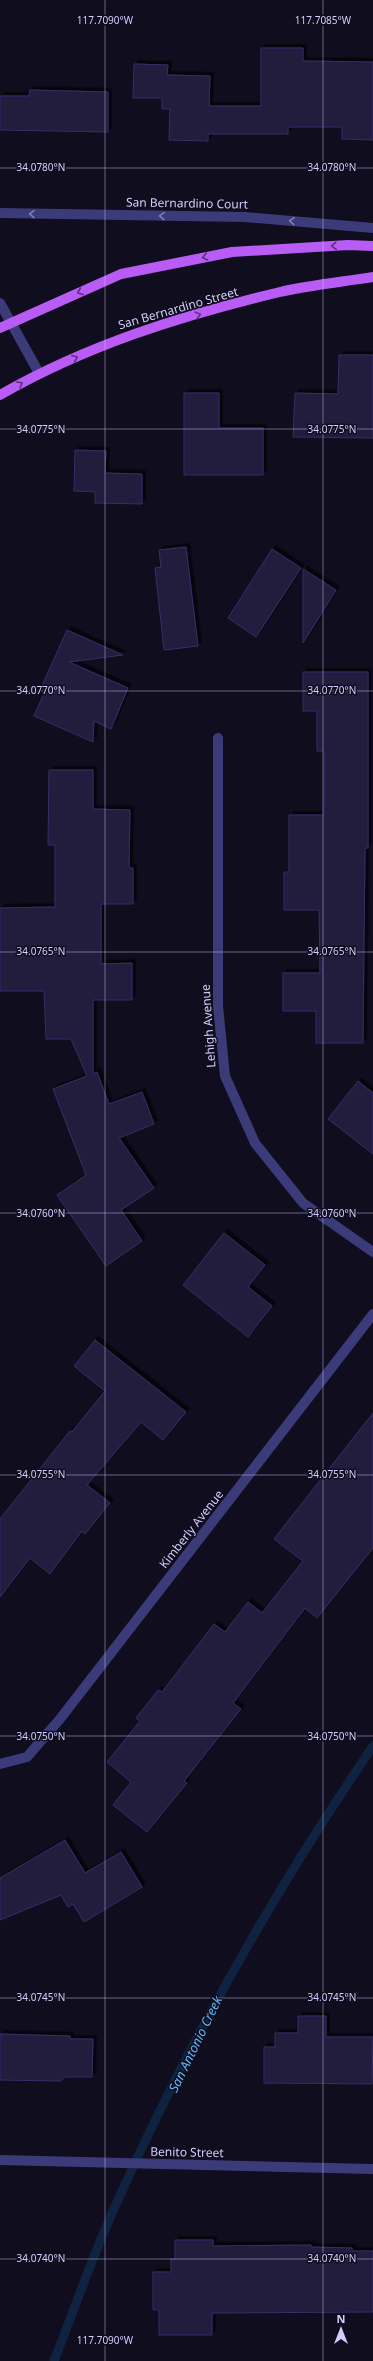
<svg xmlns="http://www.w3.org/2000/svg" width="373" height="2361" viewBox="0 0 373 2361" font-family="'Noto Sans',sans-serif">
  <defs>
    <filter id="shadow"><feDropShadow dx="3.5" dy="-3.5" stdDeviation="0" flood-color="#0009"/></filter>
  </defs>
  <rect width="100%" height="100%" fill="#100d1e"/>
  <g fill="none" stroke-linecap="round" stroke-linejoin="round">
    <path stroke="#0f2340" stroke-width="9" d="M 54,2361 C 75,2308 93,2254 117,2202 C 188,2043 275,1890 373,1746"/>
  </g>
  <g fill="#211a3d" stroke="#382e68" filter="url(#shadow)">
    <path d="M 261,48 L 303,48 L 303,61 L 373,62 L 373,140 L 342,139 L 342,127 L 288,127 L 288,134 L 208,134 L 208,141 L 169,140 L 170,109 L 162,109 L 162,98 L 133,98 L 134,64 L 168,65 L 167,75 L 210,76 L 209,106 L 261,106 Z"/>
    <path d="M 30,90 L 108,92 L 108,132 L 0,130 L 0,96 L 29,96 Z"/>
    <path d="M 339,355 L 373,355 L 373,438 L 293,437 L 295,393 L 338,394 Z"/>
    <path d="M 184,393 L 219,393 L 219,428 L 263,428 L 263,475 L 184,475 Z"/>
    <path d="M 75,450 L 106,451 L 105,473 L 142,474 L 142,504 L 95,503 L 95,492 L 74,491 Z"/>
    <path d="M 186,547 L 198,646 L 164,650 L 155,568 L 161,567 L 159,550 Z"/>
    <path d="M 272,549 L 301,568 L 256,637 L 228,618 Z"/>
    <path d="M 303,569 L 336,590 L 303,643 Z"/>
    <path d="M 67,630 L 123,655 L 69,662 L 128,688 L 111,729 L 94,721 L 93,742 L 34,716 L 45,691 L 41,688 Z"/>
    <path d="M 303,672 L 368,672 L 368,848 L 365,848 L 363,1043 L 316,1043 L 316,1011 L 283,1011 L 283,973 L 320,973 L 319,910 L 284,910 L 284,872 L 289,872 L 289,815 L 324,815 L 324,751 L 317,751 L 317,711 L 303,711 Z"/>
    <path d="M 49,770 L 93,770 L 93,809 L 130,810 L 129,868 L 133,868 L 133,904 L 101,904 L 101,964 L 132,963 L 132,1000 L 93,1000 L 93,1074 L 97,1072 L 109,1104 L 142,1092 L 154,1124 L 119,1138 L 154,1188 L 121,1210 L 142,1241 L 106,1266 L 57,1195 L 86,1175 L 53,1089 L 87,1076 L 71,1039 L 46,1039 L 44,991 L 0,991 L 0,908 L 55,907 L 55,845 L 48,845 Z"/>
    <path d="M 358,1081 L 373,1093 L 373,1154 L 328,1119 Z"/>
    <path d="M 224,1233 L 265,1265 L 248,1287 L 272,1306 L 248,1337 L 183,1285 Z"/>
    <path d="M 95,1340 L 186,1412 L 163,1440 L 141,1422 L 87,1485 L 110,1503 L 85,1534 L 82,1531 L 50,1574 L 30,1558 L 0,1597 L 0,1519 L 70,1431 L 72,1432 L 105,1391 L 74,1366 Z"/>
    <path d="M 373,1413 L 373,1548 L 317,1618 L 305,1608 L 233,1703 L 241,1709 L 184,1781 L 187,1783 L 147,1832 L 113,1805 L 131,1782 L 107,1762 L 140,1721 L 136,1718 L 158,1690 L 162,1692 L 214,1624 L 225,1632 L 248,1602 L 262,1613 L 303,1561 L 274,1539 Z"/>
    <path d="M 65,1840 L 85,1873 L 121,1852 L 142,1887 L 84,1922 L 73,1904 L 68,1907 L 61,1895 L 0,1920 L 0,1878 Z"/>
    <path d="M 298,2016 L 326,2016 L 326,2037 L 373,2037 L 372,2084 L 264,2083 L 264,2047 L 275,2047 L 275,2033 L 298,2033 Z"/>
    <path d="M 0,2034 L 70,2036 L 70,2039 L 93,2039 L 92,2077 L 64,2077 L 61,2081 L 0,2080 Z"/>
    <path d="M 175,2240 L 213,2240 L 213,2246 L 311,2245 L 311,2247 L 352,2248 L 352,2251 L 373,2251 L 373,2312 L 212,2313 L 212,2335 L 159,2335 L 159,2310 L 153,2310 L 153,2272 L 171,2272 L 171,2259 L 175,2259 Z"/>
  </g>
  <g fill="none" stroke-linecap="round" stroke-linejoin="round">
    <g stroke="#3c3b7a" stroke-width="10">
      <path d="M 0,213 L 245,217 L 373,228"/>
      <path d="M 0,303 L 39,373"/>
      <path d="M 218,738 L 218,1006 L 225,1076 L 255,1143 L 303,1203 L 373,1252"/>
      <path d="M 0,1764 L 27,1757 L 60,1719 L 373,1314"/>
      <path d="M 0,2160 L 373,2169"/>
    </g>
    <g stroke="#b95bf5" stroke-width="10">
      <path d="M 0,328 L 121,274 L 232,252 L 348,245 L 373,246"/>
      <path d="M 0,395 C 87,345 183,315 280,292 C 311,285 342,282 373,277"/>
    </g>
  </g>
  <defs><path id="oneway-chevron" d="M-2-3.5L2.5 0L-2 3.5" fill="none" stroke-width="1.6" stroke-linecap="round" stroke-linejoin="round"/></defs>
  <g stroke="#7f7db4">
    <use href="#oneway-chevron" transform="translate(32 214) rotate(-179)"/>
    <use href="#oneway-chevron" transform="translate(162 216) rotate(-179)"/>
    <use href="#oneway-chevron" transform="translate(292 221) rotate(-175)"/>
  </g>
  <g stroke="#5c307f">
    <use href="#oneway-chevron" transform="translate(334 246) rotate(176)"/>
    <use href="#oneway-chevron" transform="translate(205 257) rotate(169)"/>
    <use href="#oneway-chevron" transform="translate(80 292) rotate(157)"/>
    <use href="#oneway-chevron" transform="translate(198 315) rotate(-15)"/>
    <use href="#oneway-chevron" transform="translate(75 358) rotate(-23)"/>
    <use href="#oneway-chevron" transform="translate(20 384) rotate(-30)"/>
  </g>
  <path fill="none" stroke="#d1cdfc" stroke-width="1" stroke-opacity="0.45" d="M 105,0 L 105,2361M 323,0 L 323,2361M 0,168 L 373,168M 0,429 L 373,429M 0,691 L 373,691M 0,952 L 373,952M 0,1213 L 373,1213M 0,1475 L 373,1475M 0,1736 L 373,1736M 0,1998 L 373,1998M 0,2259 L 373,2259"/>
  <g text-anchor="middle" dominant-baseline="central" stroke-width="3" stroke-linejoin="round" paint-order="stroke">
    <g font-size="12" fill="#d1cdfc" stroke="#100d1e">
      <text transform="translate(187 203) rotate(1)">San Bernardino Court</text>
      <text transform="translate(178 308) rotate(-16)">San Bernardino Street</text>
      <text transform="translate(208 1026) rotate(-94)">Lehigh Avenue</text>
      <text transform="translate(191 1529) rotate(-52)">Kimberly Avenue</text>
      <text transform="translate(187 2152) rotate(1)">Benito Street</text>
    </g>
    <g font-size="13" font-style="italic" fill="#61b4f6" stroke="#100d1e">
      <text transform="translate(195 2044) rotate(-64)">San Antonio Creek</text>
    </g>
  </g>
  <g font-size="10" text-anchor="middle" fill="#d1cdfc" stroke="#100d1e" stroke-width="3" stroke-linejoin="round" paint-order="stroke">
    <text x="105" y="24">117.7090°W</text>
    <text x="323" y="24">117.7085°W</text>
    <text x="41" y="171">34.0780°N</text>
    <text x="332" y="171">34.0780°N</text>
    <text x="41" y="433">34.0775°N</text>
    <text x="332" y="433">34.0775°N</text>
    <text x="41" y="694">34.0770°N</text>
    <text x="332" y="694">34.0770°N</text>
    <text x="41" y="955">34.0765°N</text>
    <text x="332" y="955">34.0765°N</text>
    <text x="41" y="1217">34.0760°N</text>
    <text x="332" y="1217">34.0760°N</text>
    <text x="41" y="1478">34.0755°N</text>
    <text x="332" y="1478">34.0755°N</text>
    <text x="41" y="1740">34.0750°N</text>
    <text x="332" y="1740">34.0750°N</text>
    <text x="41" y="2001">34.0745°N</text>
    <text x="332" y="2001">34.0745°N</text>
    <text x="41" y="2262">34.0740°N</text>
    <text x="332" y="2262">34.0740°N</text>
    <text x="105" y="2344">117.7090°W</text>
  </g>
  <g transform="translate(341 2329)" stroke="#100d1e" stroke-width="3" paint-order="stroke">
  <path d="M0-3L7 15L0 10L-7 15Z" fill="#d1cdfc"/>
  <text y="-6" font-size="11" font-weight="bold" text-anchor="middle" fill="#d1cdfc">N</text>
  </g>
</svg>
